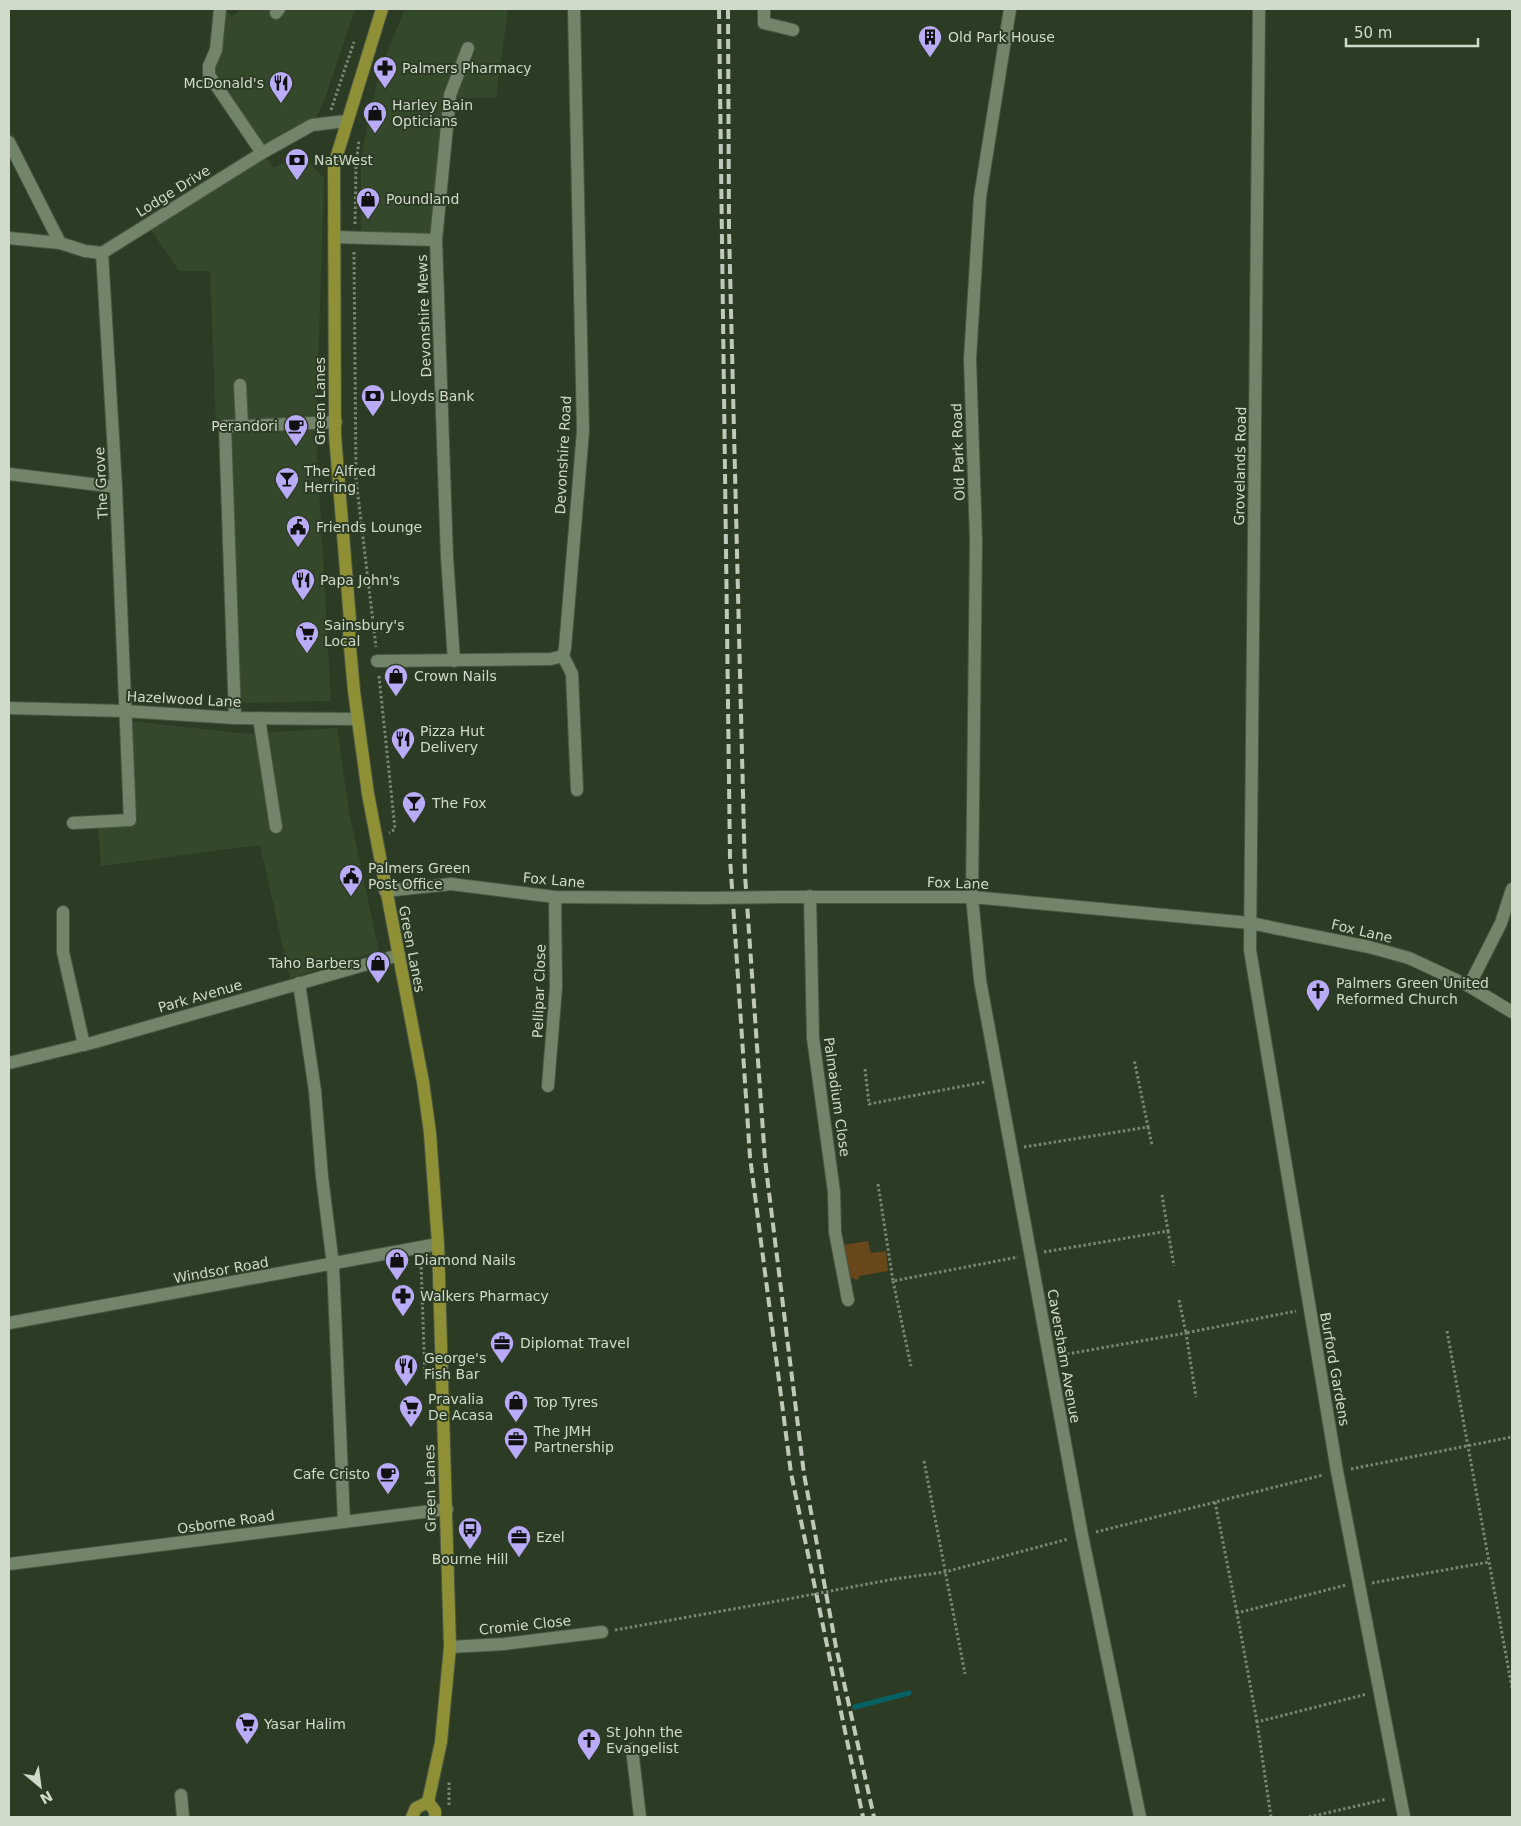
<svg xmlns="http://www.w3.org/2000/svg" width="1521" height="1826" viewBox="0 0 1521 1826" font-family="'DejaVu Sans',sans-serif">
  <rect width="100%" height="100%" fill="#2c3c24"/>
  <g fill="#34482c">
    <path d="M 226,9 L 231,17 L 242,9 L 355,9 L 324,101 L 312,125 L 262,153 L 274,168 L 301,154 L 324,178 L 316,433 L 331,701 L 240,703 L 224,426 L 216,426 L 210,271 L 179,271 L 147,224 L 262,153 L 209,75 Z"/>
    <path d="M 405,9 L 508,9 L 496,98 L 447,98 L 433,235 L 361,234 L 361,159 L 368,122 L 380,70 Z"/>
    <path d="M 130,721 L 248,734 L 337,728 L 349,812 L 379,951 L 290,978 L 260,845 L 101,866 L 98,823 L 130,819 Z"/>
  </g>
  <path fill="#68481a" d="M 868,1241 L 871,1253 L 886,1251 L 888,1271 L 859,1276 L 858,1280 L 848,1277 L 841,1248 L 844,1245 Z"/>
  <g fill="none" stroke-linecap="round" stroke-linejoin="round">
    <path stroke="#056164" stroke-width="5" d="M 855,1707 L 909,1693"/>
    <g stroke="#495641" stroke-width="14">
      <g id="minor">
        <path d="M 220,9 L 216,50 L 209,66 L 209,75 L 262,153"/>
        <path d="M 764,9 L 764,23 L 793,30"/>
        <path d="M 1010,9 L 980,197 L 970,359 L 976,540 L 972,897 L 980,980 L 1082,1535 L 1140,1817"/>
        <path d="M 1259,9 L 1250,950 L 1337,1471 L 1404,1817"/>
        <path d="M 276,13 L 279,9"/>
        <path d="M 9,142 L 60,243"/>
        <path d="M 334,237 L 436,240"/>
        <path d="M 9,238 L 60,243 L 85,251 L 102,253 L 262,153 L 312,125 L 346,121"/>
        <path d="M 240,385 L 242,426 L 336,422"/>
        <path d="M 9,474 L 116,487"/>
        <path d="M 563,656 L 572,674 L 577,790"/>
        <path d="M 377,661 L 551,659 L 563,656 L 565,648 L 583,431 L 574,9"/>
        <path d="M 454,661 L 447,557 L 436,240 L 450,95 L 468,48"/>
        <path d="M 9,708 L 124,711 L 235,718 L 357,719"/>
        <path d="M 235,718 L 225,426 L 242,426"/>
        <path d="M 259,718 L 276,827"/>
        <path d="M 73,823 L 130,820 L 116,487 L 102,253"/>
        <path d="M 385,891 L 451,884 L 555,897 L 707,898"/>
        <path d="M 810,896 L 813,1038 L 834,1192 L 835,1232 L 848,1300"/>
        <path d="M 781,897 L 972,897 L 1250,923 L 1369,947 L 1409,958 L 1469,986 L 1512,1012"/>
        <path d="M 63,912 L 63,952 L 84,1045"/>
        <path d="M 299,983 L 315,1091 L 322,1177 L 333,1265 L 344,1522"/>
        <path d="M 1469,986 L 1501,923 L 1512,889"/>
        <path d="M 9,1063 L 95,1042 L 399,955"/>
        <path d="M 548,1086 L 556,987 L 555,897"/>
        <path d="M 9,1323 L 438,1244"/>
        <path d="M 9,1564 L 447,1509"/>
        <path d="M 450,1647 L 504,1644 L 602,1632"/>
        <path d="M 632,1749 L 640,1817"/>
        <path d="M 181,1795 L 183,1817"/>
      </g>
    </g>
    <g stroke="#495641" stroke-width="14">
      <g id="major">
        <path d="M 382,9 L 334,165 L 335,435 L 350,620 L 349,636 L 354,691 L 368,794 L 423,1082 L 430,1133 L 438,1244 L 450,1647 L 441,1742 L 428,1802"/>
        <path d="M 428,1802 L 435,1811 L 435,1817"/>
        <path d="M 412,1817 L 416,1808 L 428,1802"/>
      </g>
    </g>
    <g stroke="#798673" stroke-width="3" stroke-dasharray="2.5 2.5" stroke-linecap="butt">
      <path d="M 331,110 L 354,42"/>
      <path d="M 355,224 L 356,166 L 359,140"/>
      <path d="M 354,252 L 356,479 L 376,647"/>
      <path d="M 379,676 L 395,829 L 389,833"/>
      <path d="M 865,1069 L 869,1104 L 985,1082"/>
      <path d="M 1148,1127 L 1152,1145"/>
      <path d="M 1024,1147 L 1148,1127 L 1134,1059"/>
      <path d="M 878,1184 L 893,1281 L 1018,1257"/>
      <path d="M 1168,1231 L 1174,1266"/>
      <path d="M 1044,1252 L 1168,1231 L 1162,1195"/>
      <path d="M 421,1262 L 425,1378"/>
      <path d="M 893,1281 L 911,1366"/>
      <path d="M 1179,1300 L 1186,1333 L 1296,1311"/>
      <path d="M 1447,1331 L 1512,1688"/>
      <path d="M 1062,1355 L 1186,1333 L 1196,1397"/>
      <path d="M 924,1461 L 965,1674"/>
      <path d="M 1351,1469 L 1512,1437"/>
      <path d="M 1215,1502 L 1237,1613"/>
      <path d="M 1096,1532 L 1323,1475"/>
      <path d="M 894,1579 L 945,1572 L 1068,1539"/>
      <path d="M 1372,1583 L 1489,1562"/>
      <path d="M 615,1630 L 767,1603"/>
      <path d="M 1257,1722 L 1237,1613 L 1346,1585"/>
      <path d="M 449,1805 L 449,1781"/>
      <path d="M 1271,1817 L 1257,1722 L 1367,1694"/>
      <path d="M 1309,1817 L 1387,1799"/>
    </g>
    <use href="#minor" stroke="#72856a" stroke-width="12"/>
    <use href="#major" stroke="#8f9036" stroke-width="12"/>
    <g stroke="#bfc9b9" stroke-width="4" stroke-dasharray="10 5" stroke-linecap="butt">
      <path d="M 719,9 L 730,858 L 750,1157 L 791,1473 L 863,1817"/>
      <path d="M 728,9 L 729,230 L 745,875 L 765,1160 L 804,1474 L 836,1647 L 874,1817"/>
    </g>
    <g stroke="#495641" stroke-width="14" stroke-linecap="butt">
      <path id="minor-bridge" d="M 707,898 L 781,897"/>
    </g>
    <path stroke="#798673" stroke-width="3" stroke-dasharray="2.5 2.5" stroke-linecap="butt" d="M 767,1603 L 894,1579"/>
    <use href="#minor-bridge" stroke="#72856a" stroke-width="12"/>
  </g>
  <defs>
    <g id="building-pin" transform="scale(1.25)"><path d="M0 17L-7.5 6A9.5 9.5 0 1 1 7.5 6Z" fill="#b9abf7" stroke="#2c3c24"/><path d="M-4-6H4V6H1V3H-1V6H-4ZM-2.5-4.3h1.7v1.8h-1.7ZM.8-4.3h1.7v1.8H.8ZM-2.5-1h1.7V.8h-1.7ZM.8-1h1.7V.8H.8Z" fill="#111"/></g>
    <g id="pharmacy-pin" transform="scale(1.25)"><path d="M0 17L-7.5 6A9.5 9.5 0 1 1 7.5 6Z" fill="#b9abf7" stroke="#2c3c24"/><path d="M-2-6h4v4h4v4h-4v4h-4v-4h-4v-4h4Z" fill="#111"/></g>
    <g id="restaurant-pin" transform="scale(1.25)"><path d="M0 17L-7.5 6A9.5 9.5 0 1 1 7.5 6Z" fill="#b9abf7" stroke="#2c3c24"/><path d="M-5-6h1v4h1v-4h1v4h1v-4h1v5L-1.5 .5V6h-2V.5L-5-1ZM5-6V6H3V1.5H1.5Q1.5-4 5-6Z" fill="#111"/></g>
    <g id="shop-pin" transform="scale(1.25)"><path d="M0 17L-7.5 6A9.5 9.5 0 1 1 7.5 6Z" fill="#b9abf7" stroke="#2c3c24"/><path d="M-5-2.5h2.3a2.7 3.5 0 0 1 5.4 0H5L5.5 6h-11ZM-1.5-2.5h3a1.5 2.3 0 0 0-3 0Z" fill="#111"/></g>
    <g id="bank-pin" transform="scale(1.25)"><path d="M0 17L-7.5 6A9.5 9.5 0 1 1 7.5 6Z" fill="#b9abf7" stroke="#2c3c24"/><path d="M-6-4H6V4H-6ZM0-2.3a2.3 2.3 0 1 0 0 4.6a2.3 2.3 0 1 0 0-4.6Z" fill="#111"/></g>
    <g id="cafe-pin" transform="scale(1.25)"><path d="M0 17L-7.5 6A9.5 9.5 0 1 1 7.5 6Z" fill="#b9abf7" stroke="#2c3c24"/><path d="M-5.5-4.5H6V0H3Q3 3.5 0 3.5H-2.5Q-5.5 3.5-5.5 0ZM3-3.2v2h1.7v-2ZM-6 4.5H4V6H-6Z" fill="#111"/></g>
    <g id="bar-pin" transform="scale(1.25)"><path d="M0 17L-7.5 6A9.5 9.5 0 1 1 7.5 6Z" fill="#b9abf7" stroke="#2c3c24"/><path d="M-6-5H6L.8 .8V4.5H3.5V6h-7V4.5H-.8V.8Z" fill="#111"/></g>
    <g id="civic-pin" transform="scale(1.25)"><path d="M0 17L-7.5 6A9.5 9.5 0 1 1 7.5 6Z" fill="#b9abf7" stroke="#2c3c24"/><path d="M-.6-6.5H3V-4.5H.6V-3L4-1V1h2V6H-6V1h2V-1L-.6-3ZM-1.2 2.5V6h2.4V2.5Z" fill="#111"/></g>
    <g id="supermarket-pin" transform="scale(1.25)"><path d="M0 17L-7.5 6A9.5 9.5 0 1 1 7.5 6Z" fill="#b9abf7" stroke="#2c3c24"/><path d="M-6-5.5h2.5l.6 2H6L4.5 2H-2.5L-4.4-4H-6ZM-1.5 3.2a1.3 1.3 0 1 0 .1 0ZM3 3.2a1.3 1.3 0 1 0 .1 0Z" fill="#111"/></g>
    <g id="church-pin" transform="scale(1.25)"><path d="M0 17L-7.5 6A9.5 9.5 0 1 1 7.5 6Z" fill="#b9abf7" stroke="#2c3c24"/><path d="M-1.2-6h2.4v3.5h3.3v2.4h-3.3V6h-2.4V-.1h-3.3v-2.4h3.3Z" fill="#111"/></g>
    <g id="office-pin" transform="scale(1.25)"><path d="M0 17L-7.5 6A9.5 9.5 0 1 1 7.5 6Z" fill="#b9abf7" stroke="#2c3c24"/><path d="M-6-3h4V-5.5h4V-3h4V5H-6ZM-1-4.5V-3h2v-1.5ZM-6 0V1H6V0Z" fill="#111"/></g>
    <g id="bus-pin" transform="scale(1.25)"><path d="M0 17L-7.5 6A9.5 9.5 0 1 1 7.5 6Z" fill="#b9abf7" stroke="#2c3c24"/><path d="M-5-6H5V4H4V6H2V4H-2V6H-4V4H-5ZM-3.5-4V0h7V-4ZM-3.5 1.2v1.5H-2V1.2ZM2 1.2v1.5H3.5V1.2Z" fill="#111"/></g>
  </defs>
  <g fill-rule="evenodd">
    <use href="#building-pin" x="930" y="37"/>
    <use href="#pharmacy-pin" x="385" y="68"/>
    <use href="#restaurant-pin" x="281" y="83"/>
    <use href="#shop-pin" x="375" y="113"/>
    <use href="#bank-pin" x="297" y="160"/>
    <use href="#shop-pin" x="368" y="199"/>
    <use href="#bank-pin" x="373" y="396"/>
    <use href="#cafe-pin" x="296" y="426"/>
    <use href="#bar-pin" x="287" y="479"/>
    <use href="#civic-pin" x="298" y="527"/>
    <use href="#restaurant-pin" x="303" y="580"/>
    <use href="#supermarket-pin" x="307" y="633"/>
    <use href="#shop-pin" x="396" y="676"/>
    <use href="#restaurant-pin" x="403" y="739"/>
    <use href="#bar-pin" x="414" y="803"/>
    <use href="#civic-pin" x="351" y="876"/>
    <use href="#shop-pin" x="378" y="963"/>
    <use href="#church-pin" x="1318" y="991"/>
    <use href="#shop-pin" x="397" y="1260"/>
    <use href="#pharmacy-pin" x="403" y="1296"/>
    <use href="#office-pin" x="502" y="1343"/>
    <use href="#restaurant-pin" x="406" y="1366"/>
    <use href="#shop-pin" x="516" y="1402"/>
    <use href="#supermarket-pin" x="411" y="1407"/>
    <use href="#office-pin" x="516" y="1439"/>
    <use href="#cafe-pin" x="388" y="1474"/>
    <use href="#bus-pin" x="470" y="1529"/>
    <use href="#office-pin" x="519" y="1537"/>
    <use href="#supermarket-pin" x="247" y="1724"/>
    <use href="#church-pin" x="589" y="1740"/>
  </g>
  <g text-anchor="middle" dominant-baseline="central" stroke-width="4" stroke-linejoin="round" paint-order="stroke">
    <g font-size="14" fill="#d0dacb" stroke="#2c3c24" text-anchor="start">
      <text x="948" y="37">Old Park House</text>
      <text x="402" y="68">Palmers Pharmacy</text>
      <text x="264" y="83" text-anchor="end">McDonald's</text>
      <text x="392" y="105">Harley Bain<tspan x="392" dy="16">Opticians</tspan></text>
      <text x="314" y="160">NatWest</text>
      <text x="386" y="199">Poundland</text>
      <text x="390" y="396">Lloyds Bank</text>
      <text x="278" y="426" text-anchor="end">Perandori</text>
      <text x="304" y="471">The Alfred<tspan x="304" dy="16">Herring</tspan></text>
      <text x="316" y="527">Friends Lounge</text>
      <text x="320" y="580">Papa John's</text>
      <text x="324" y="625">Sainsbury's<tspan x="324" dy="16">Local</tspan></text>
      <text x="414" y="676">Crown Nails</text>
      <text x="420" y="731">Pizza Hut<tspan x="420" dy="16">Delivery</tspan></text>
      <text x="432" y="803">The Fox</text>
      <text x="368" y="868">Palmers Green<tspan x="368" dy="16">Post Office</tspan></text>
      <text x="360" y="963" text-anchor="end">Taho Barbers</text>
      <text x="1336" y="983">Palmers Green United<tspan x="1336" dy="16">Reformed Church</tspan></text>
      <text x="414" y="1260">Diamond Nails</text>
      <text x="420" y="1296">Walkers Pharmacy</text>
      <text x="520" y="1343">Diplomat Travel</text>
      <text x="424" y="1358">George's<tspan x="424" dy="16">Fish Bar</tspan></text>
      <text x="428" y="1399">Pravalia<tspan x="428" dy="16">De Acasa</tspan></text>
      <text x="534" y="1402">Top Tyres</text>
      <text x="534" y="1431">The JMH<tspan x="534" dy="16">Partnership</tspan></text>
      <text x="370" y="1474" text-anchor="end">Cafe Cristo</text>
      <text x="536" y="1537">Ezel</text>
      <text x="470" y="1559" text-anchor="middle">Bourne Hill</text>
      <text x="264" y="1724">Yasar Halim</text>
      <text x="606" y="1732">St John the<tspan x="606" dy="16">Evangelist</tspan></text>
    </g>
    <g font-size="14" fill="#d0dacb" stroke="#2c3c24">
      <text transform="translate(173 191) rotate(-32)">Lodge Drive</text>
      <text transform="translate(424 316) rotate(-92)">Devonshire Mews</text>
      <text transform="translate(320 401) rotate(-90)">Green Lanes</text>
      <text transform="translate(958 452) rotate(-92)">Old Park Road</text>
      <text transform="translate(563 455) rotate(-87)">Devonshire Road</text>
      <text transform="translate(1240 466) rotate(-89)">Grovelands Road</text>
      <text transform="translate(101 483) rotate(-93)">The Grove</text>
      <text transform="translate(184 699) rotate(3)">Hazelwood Lane</text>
      <text transform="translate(554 880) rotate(5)">Fox Lane</text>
      <text transform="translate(958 883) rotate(2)">Fox Lane</text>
      <text transform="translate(1362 931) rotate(13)">Fox Lane</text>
      <text transform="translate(412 949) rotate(79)">Green Lanes</text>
      <text transform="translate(539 991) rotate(-88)">Pellipar Close</text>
      <text transform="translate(200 996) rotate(-16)">Park Avenue</text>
      <text transform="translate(837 1097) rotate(82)">Palmadium Close</text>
      <text transform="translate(221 1270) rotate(-10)">Windsor Road</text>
      <text transform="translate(1064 1356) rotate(80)">Caversham Avenue</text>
      <text transform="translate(1335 1369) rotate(80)">Burford Gardens</text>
      <text transform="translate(430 1488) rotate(-91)">Green Lanes</text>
      <text transform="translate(226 1522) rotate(-8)">Osborne Road</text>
      <text transform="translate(525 1625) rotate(-6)">Cromie Close</text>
    </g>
  </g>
  <rect width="1521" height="1826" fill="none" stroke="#d0dacb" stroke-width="20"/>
  <g transform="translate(40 1786) rotate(151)" stroke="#2c3c24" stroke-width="4" paint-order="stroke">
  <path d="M0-4L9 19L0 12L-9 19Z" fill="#d0dacb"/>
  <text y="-8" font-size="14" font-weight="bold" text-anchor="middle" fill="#d0dacb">N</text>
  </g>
  <path d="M1346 38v8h132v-8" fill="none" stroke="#d0dacb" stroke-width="2.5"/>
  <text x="1354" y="38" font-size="15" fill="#d0dacb" stroke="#2c3c24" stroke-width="4" paint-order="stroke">50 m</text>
</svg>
